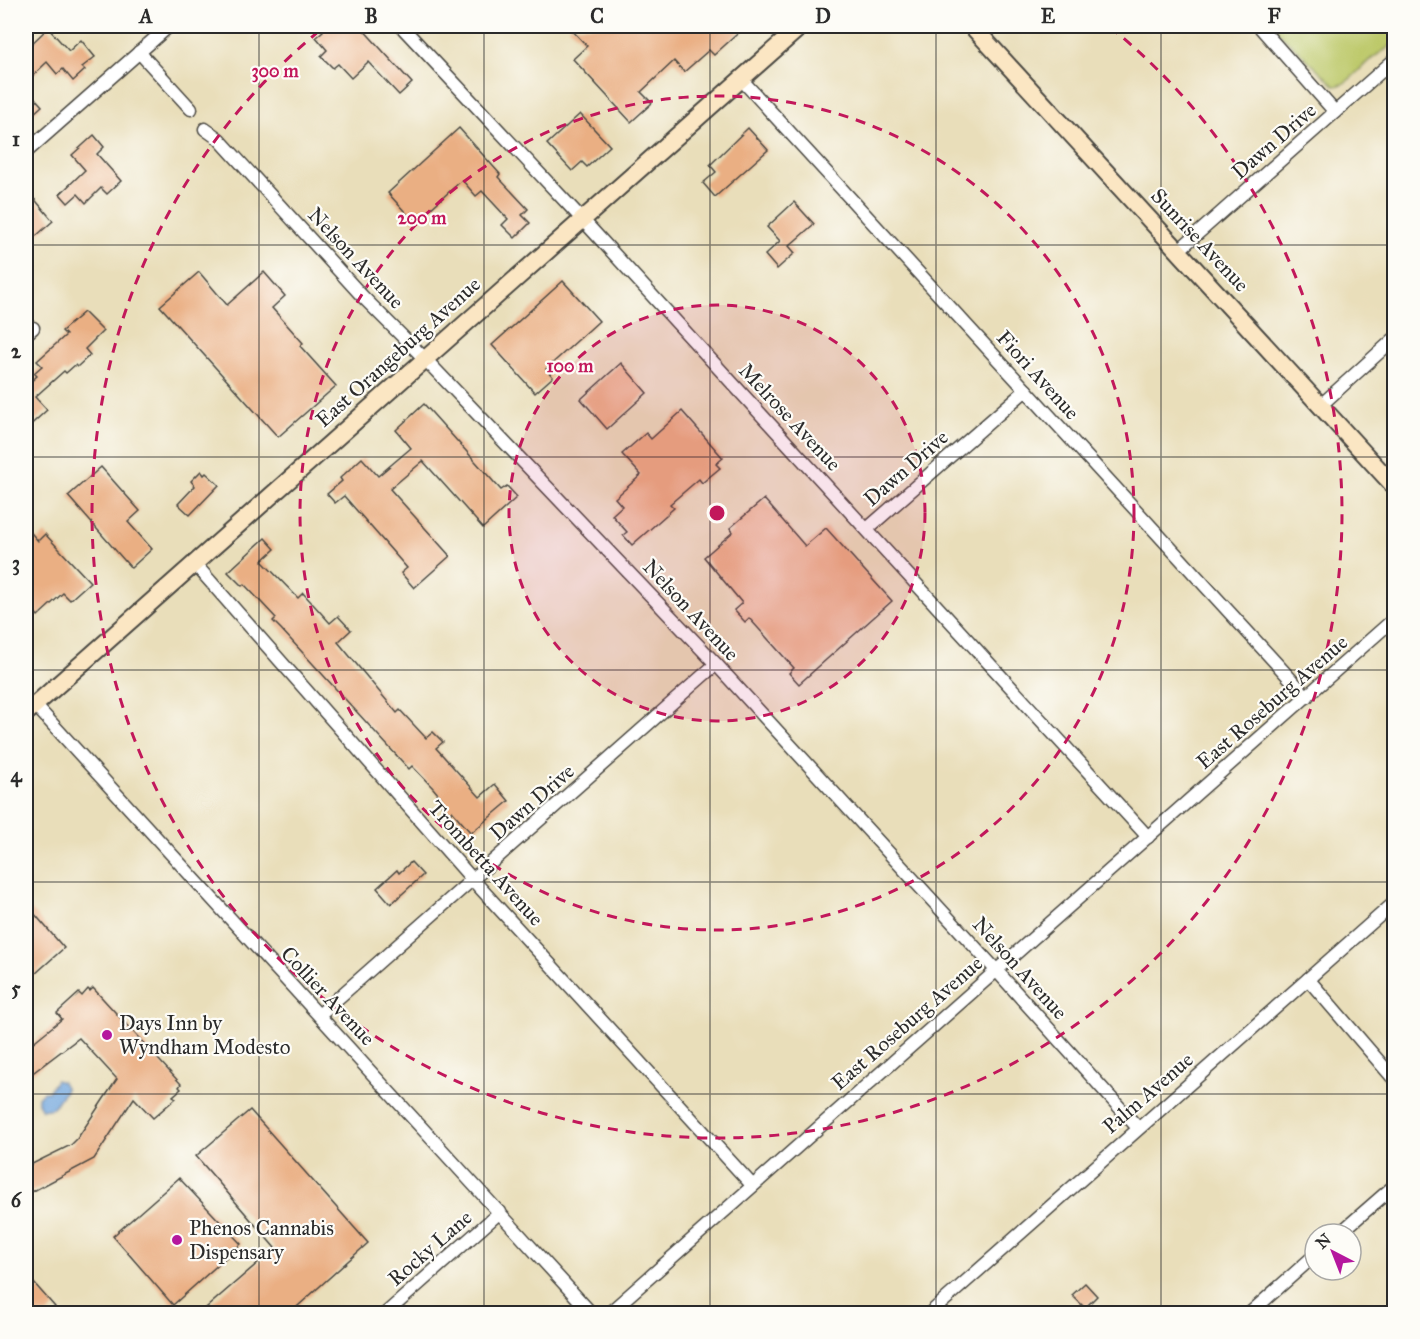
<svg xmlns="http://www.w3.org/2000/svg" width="1420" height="1339" viewBox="0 0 1420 1339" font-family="'IM FELL Great Primer',serif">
  <rect width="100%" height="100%" fill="#fdfcf7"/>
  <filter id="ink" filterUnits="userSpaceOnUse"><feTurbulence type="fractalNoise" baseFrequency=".0167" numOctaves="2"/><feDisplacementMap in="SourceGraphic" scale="12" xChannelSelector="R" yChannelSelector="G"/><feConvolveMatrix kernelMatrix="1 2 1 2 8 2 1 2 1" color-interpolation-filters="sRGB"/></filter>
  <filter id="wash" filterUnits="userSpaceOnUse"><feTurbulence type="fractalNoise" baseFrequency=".008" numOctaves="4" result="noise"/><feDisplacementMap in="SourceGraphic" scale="24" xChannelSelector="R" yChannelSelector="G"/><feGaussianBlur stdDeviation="1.35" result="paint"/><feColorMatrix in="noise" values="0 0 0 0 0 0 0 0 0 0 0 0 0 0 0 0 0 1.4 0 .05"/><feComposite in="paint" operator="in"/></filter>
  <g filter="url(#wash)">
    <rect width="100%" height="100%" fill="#e9deba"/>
    <path fill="#bdc96a" stroke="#747a4a" stroke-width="1.5" d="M 1272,26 L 1394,26 L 1394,43 C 1388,49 1381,52 1374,57 C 1361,65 1350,85 1335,86 Z"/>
    <path fill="#70a5dd" stroke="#4e6884" stroke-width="1.5" d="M 56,1080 L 62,1082 L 66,1089 L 53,1108 L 42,1110 L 38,1103 L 38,1097 L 43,1092 L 48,1092 Z"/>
    <g id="blocks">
      <g fill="#eaaf83">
        <path d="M 318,26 L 360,26 L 412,83 L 399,95 L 368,62 L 351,78 L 338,64 L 333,68 L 321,56 L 327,50 L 316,37 L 323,31 Z"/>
        <path d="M 568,26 L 746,26 L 714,55 L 709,50 L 684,72 L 674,61 L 641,92 L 652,103 L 631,122 L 573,59 L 587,46 Z"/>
        <path d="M 48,28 L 69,51 L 81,40 L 95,57 L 82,67 L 85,70 L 73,81 L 63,69 L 57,74 L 47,62 L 26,82 L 26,49 Z"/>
        <path d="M 26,88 L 42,106 L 26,120 Z"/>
        <path d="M 580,114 L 610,146 L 587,167 L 582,162 L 572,171 L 547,144 Z"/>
        <path d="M 459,128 L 500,174 L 498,177 L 528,209 L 522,215 L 530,223 L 515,238 L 502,225 L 508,219 L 482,191 L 476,196 L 462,180 L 415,223 L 388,193 Z"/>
        <path d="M 748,128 L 768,150 L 715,197 L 703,183 L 716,172 L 710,165 Z"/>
        <path d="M 94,135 L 104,147 L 97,154 L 121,181 L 107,194 L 101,188 L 86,203 L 78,194 L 68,203 L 60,194 L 85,170 L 72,155 Z"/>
        <path d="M 26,189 L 53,221 L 36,236 L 26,224 Z"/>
        <path d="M 794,202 L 814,224 L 789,246 L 795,253 L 777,269 L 765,255 L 780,241 L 767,227 Z"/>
        <path d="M 199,272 L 227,305 L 264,272 L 285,296 L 272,308 L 303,343 L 300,346 L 336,386 L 278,437 L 160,306 Z"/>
        <path d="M 563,281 L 599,321 L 546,369 L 553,377 L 535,393 L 492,345 Z"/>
        <path d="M 84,312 L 103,331 L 85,349 L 90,355 L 77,367 L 75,365 L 66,373 L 64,371 L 35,397 L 47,410 L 26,429 L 26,386 L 37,376 L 34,373 L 42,366 L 37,361 L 66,335 L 62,331 Z"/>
        <path d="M 621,363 L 647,393 L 607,429 L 581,399 Z"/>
        <path d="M 424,404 L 501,490 L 507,486 L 517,497 L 483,528 L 423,461 L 390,489 L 450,556 L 414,588 L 401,573 L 407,568 L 344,496 L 335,503 L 327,494 L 342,481 L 340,478 L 362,458 L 378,476 L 411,448 L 396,430 Z"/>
        <path d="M 682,411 L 723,458 L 716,464 L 720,468 L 702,483 L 699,479 L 670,504 L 674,508 L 632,545 L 623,535 L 627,532 L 612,515 L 622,506 L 615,498 L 641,475 L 622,454 L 646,433 L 651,439 Z"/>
        <path d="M 101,467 L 140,511 L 128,522 L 152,549 L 131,568 L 68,496 Z"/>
        <path d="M 201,471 L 204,475 L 206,473 L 219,485 L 190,515 L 178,504 L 195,486 L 191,481 Z"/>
        <path d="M 764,499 L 805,546 L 826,528 L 892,601 L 799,684 L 789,673 L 794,668 L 749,618 L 745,622 L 734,610 L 742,603 L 704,557 L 733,532 L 730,528 Z"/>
        <path d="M 26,527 L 38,541 L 45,534 L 90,582 L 70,600 L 63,593 L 38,616 L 26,602 Z"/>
        <path d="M 265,538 L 275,549 L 262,561 L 298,598 L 303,593 L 330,623 L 338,616 L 351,630 L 338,642 L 397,713 L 400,710 L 426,738 L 433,732 L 443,742 L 436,748 L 480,797 L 495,784 L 509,801 L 471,833 L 452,811 L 450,814 L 440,803 L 443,800 L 433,788 L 412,766 L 409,769 L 281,629 L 273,621 L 276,618 L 244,584 L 242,586 L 228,572 Z"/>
        <path d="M 411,862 L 423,875 L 391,904 L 377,888 L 397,870 L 399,873 Z"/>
        <path d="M 26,904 L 64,948 L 26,982 Z"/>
        <path d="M 93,988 L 181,1084 L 179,1087 L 181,1089 L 173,1096 L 176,1098 L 153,1118 L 134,1098 L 94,1159 L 26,1195 L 26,1167 L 71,1145 L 77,1139 L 117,1079 L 79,1038 L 26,1078 L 26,1048 L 62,1019 L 57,1013 L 79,993 L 82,996 L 88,989 L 90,991 Z"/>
        <path d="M 250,1110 L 368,1243 L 289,1314 L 199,1314 L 275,1248 L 196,1156 Z"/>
        <path d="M 179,1178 L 241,1244 L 173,1305 L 113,1236 Z"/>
        <path d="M 26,1274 L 55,1307 L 47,1314 L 26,1314 Z"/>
        <path d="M 1085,1283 L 1097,1296 L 1085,1308 L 1072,1295 Z"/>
      </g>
    </g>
  </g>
  <g filter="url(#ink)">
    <use href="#blocks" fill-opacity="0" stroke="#484640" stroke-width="1.5"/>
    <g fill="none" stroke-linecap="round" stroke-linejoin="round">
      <g stroke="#484640" stroke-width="15">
        <g id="street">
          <path d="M 401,26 L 582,219 L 1148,837"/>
          <path d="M 1259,26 L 1335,112"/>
          <path d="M 139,52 L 191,109"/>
          <path d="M 741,79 L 1307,697"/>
          <path d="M 205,129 L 219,139 L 363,297 L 425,359 L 716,664 L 996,970 L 1138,1128"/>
          <path d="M 26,152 L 169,26"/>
          <path d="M 1179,250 L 1394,60"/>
          <path d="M 26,334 L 33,328"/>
          <path d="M 1321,405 L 1394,339"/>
          <path d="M 867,529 L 1026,390"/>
          <path d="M 195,564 L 473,880 L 752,1185"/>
          <path d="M 35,705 L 592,1314"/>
          <path d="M 1308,979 L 1394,1079"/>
          <path d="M 319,1015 L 716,664"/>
          <path d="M 1339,1234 L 1394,1186"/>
          <path d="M 385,1314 L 500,1212"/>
          <path d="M 608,1314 L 1394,619"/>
          <path d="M 929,1314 L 1394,903"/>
          <path d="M 1249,1314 L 1315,1255"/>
        </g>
      </g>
      <g stroke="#484640" stroke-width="20">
        <g id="secondary">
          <path d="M 972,26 L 1394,486"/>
          <path d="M 26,713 L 801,26"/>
        </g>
      </g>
      <use href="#street" stroke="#fff" stroke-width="12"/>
      <use href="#secondary" stroke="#fbe6c3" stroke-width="16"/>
    </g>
  </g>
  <path fill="none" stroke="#2b2b2b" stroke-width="1.5" stroke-opacity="0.55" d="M 259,26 L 259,1314M 484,26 L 484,1314M 710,26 L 710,1314M 936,26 L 936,1314M 1161,26 L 1161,1314M 26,245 L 1394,245M 26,457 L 1394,457M 26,670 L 1394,670M 26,882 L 1394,882M 26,1094 L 1394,1094"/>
  <circle cx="717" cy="513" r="208" fill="#c2185b" fill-opacity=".12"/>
  <g fill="none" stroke="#c2185b" stroke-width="3" stroke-dasharray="10 8">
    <circle cx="717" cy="513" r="208"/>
    <circle cx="717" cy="513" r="417"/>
    <path d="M1110 27A625 625 0 1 1 324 27"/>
  </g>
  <g fill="#b5179e" stroke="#fdfcf7" stroke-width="2">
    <circle cx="107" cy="1035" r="6"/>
    <circle cx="177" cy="1240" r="6"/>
  </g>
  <g text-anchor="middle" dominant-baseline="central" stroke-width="4.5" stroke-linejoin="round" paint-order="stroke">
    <g font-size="21" fill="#2b2b2b" stroke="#fdfcf7">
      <text transform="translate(1274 141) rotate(-41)">Dawn Drive</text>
      <text transform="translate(1200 240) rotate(47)">Sunrise Avenue</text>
      <text transform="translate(356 258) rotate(47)">Nelson Avenue</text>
      <text transform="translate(398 352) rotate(-42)">East Orangeburg Avenue</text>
      <text transform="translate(1038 375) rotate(48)">Fiori Avenue</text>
      <text transform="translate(790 417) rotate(47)">Melrose Avenue</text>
      <text transform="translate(906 468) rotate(-41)">Dawn Drive</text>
      <text transform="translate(691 610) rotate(47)">Nelson Avenue</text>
      <text transform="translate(1272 702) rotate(-41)">East Roseburg Avenue</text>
      <text transform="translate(532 802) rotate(-41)">Dawn Drive</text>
      <text transform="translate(486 863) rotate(48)">Trombetta Avenue</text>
      <text transform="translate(1020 968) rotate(48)">Nelson Avenue</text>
      <text transform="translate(328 996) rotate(47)">Collier Avenue</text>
      <text transform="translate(907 1023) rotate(-41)">East Roseburg Avenue</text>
      <text transform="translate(1148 1093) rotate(-41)">Palm Avenue</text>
      <text transform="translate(430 1248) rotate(-41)">Rocky Lane</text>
    </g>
    <g font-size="21" fill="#2b2b2b" stroke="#fdfcf7" text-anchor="start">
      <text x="119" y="1023">Days Inn by<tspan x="119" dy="24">Wyndham Modesto</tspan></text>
      <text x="189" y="1228">Phenos Cannabis<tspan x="189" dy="24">Dispensary</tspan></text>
    </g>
  </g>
  <circle cx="717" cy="513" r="9" fill="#c2185b" stroke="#fdfcf7" stroke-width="3"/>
  <g font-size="18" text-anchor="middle" font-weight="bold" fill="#c2185b" stroke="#fdfcf7" stroke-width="4.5" stroke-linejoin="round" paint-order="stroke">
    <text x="275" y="77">300 m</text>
    <text x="422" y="224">200 m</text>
    <text x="570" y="372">100 m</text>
  </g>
  <rect width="1420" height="1339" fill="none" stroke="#fdfcf7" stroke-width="66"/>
  <g transform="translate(1333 1252) rotate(318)"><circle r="28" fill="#fdfcf7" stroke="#a9a8a5" stroke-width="1.5"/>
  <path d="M0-4.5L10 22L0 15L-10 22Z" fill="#b5179e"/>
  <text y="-9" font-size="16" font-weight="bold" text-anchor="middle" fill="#2b2b2b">N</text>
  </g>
  <rect x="33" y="33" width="1354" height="1273" fill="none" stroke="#2b2b2b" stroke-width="2"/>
  <g font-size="20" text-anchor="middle" font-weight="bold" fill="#2b2b2b">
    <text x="146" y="23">A</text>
    <text x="371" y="23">B</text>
    <text x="597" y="23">C</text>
    <text x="823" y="23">D</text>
    <text x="1048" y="23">E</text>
    <text x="1274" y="23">F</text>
    <text x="16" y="146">1</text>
    <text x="16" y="358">2</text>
    <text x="16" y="570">3</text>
    <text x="16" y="782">4</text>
    <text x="16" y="995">5</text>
    <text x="16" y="1207">6</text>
  </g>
</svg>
